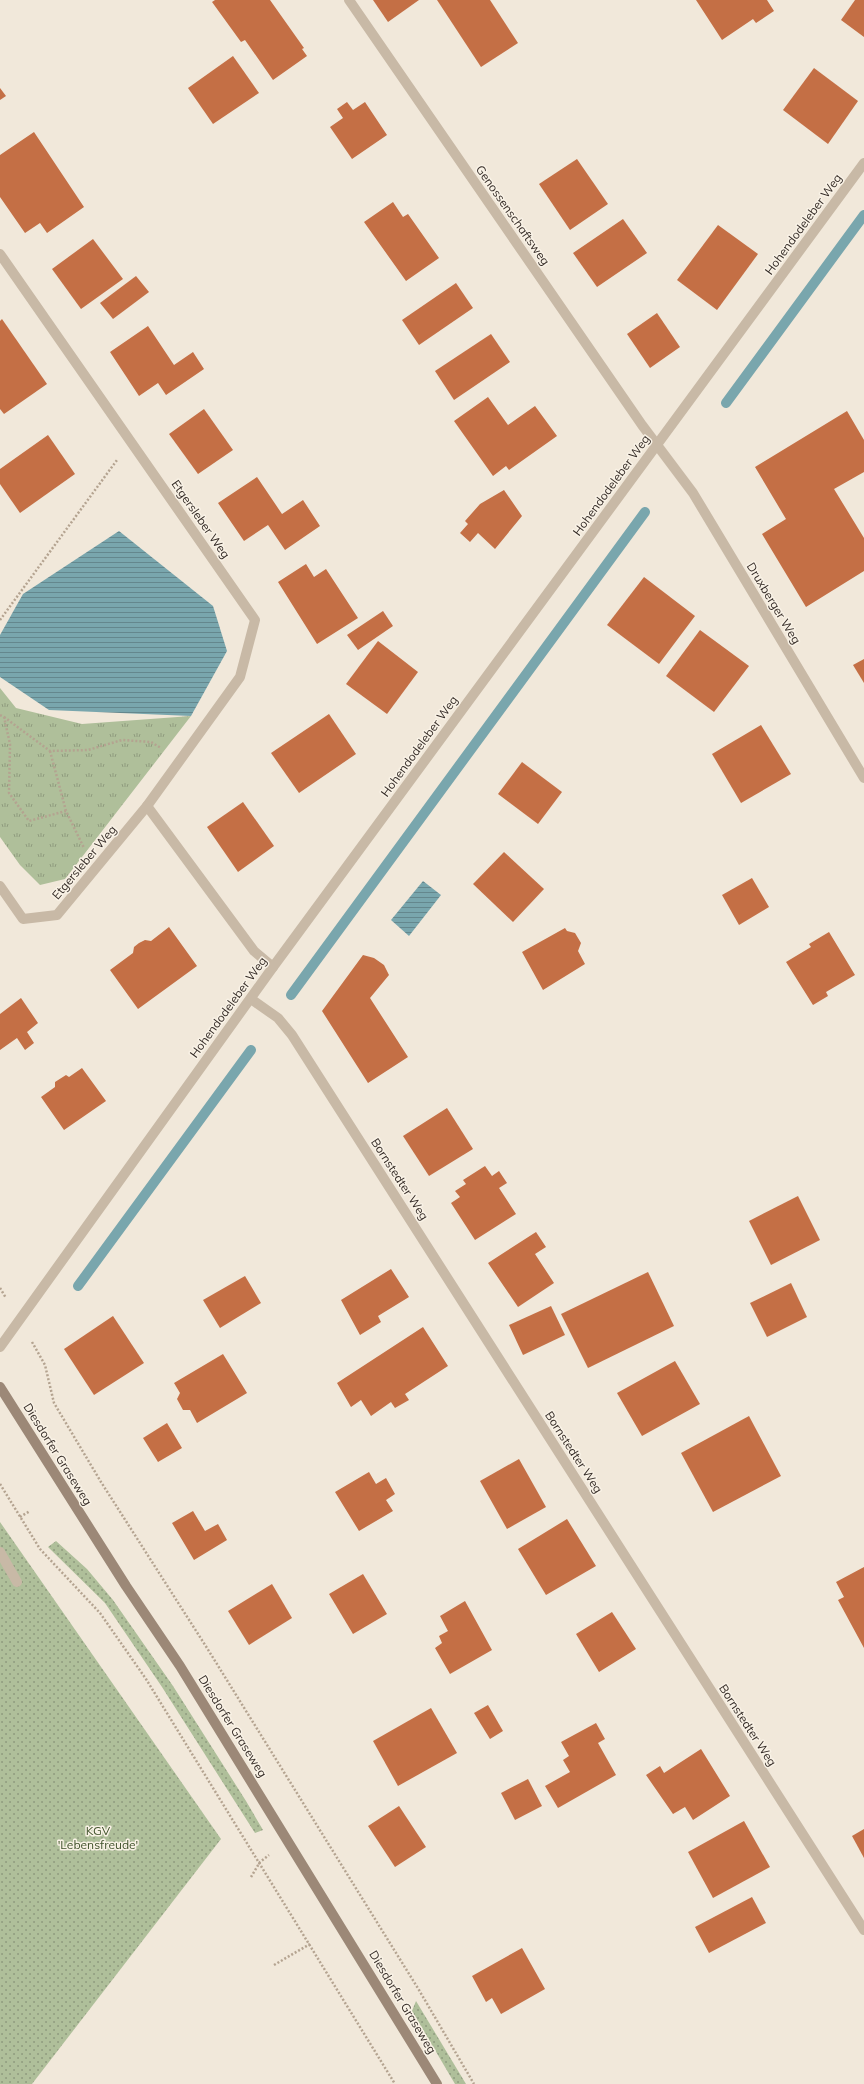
<svg xmlns="http://www.w3.org/2000/svg" width="864" height="2084" viewBox="0 0 864 2084" font-family="Mulish,sans-serif">
  <defs>
    <pattern id="grass-dots" width="8" height="8" patternUnits="userSpaceOnUse"><rect width="8" height="8" fill="#afbf9a"/><path d="M2 2h.1M6 6h.1" fill="none" stroke="#8f9b7e" stroke-width="1.8" stroke-linecap="round"/></pattern>
    <pattern id="park-tufts" width="24" height="20" patternUnits="userSpaceOnUse"><rect width="24" height="20" fill="#afbf9a"/><path d="M3 7l-1-3M5 7V3M7 7l1-3M15 17l-1-3M17 17v-4M19 17l1-3" fill="none" stroke="#8f9b7e"/></pattern>
    <pattern id="water-rules" width="6" height="5" patternUnits="userSpaceOnUse"><rect width="6" height="5" fill="#79a6ad"/><path d="M0 2.5h6" fill="none" stroke="#64878d"/></pattern>
  </defs>
  <rect width="100%" height="100%" fill="#f1e8da"/>
  <g fill="url(#grass-dots)">
    <path d="M 0,1522 L 221,1839 L 32,2084 L 0,2084 Z"/>
    <path d="M 56,1541 L 87,1569 L 113,1600 L 173,1686 L 246,1801 L 263,1830 L 255,1833 L 162,1687 L 105,1603 L 48,1547 Z"/>
    <path d="M 416,2001 L 466,2084 L 455,2084 L 412,2011 Z"/>
  </g>
  <path fill="url(#park-tufts)" d="M 0,688 L 16,708 L 82,724 L 191,716 L 65,879 L 40,885 L 20,865 L 0,837 Z"/>
  <g fill="url(#water-rules)">
    <path d="M 119,531 L 213,606 L 227,651 L 191,716 L 49,710 L 0,677 L 0,635 L 23,594 Z"/>
    <path d="M 423,881 L 441,895 L 409,936 L 391,920 Z"/>
  </g>
  <g fill="none" stroke-linecap="round" stroke-linejoin="round">
    <g stroke="#79a6ad" stroke-width="10">
      <path d="M 726,403 L 864,215"/>
      <path d="M 291,995 L 645,512"/>
      <path d="M 78,1286 L 251,1050"/>
    </g>
  </g>
  <g fill="#c46f45">
    <path d="M 215,0 L 270,0 L 304,48 L 302,49 L 307,56 L 273,80 L 245,40 L 241,42 L 212,2 Z"/>
    <path d="M 373,0 L 419,0 L 388,22 Z"/>
    <path d="M 437,0 L 490,0 L 518,43 L 481,67 Z"/>
    <path d="M 696,0 L 767,0 L 774,11 L 756,23 L 753,19 L 722,40 Z"/>
    <path d="M 855,0 L 864,0 L 864,37 L 841,20 Z"/>
    <path d="M 233,56 L 259,93 L 213,124 L 188,88 Z"/>
    <path d="M 814,68 L 858,101 L 828,144 L 783,110 Z"/>
    <path d="M 0,88 L 6,96 L 0,100 Z"/>
    <path d="M 347,102 L 353,110 L 365,102 L 387,135 L 352,159 L 330,127 L 343,118 L 337,109 Z"/>
    <path d="M 34,132 L 84,207 L 47,233 L 40,223 L 25,233 L 0,197 L 0,155 Z"/>
    <path d="M 577,159 L 608,204 L 570,230 L 539,184 Z"/>
    <path d="M 393,202 L 403,217 L 408,214 L 439,258 L 406,281 L 364,222 Z"/>
    <path d="M 623,219 L 647,253 L 597,287 L 573,253 Z"/>
    <path d="M 718,225 L 758,254 L 717,310 L 677,280 Z"/>
    <path d="M 93,239 L 123,279 L 81,309 L 52,269 Z"/>
    <path d="M 136,276 L 149,292 L 113,319 L 100,303 Z"/>
    <path d="M 456,283 L 473,308 L 419,345 L 402,320 Z"/>
    <path d="M 657,313 L 680,347 L 650,368 L 627,334 Z"/>
    <path d="M 2,319 L 47,384 L 4,414 L 0,409 L 0,321 Z"/>
    <path d="M 148,326 L 174,365 L 193,352 L 204,369 L 166,395 L 158,383 L 139,396 L 110,352 Z"/>
    <path d="M 491,334 L 510,362 L 454,400 L 435,371 Z"/>
    <path d="M 488,397 L 508,425 L 535,406 L 557,436 L 509,470 L 506,466 L 493,476 L 454,421 Z"/>
    <path d="M 204,409 L 233,450 L 198,474 L 169,434 Z"/>
    <path d="M 847,411 L 864,440 L 864,472 L 834,489 L 864,538 L 864,571 L 806,607 L 762,534 L 786,519 L 755,467 Z"/>
    <path d="M 48,435 L 75,474 L 20,513 L 0,484 L 0,469 Z"/>
    <path d="M 257,477 L 282,514 L 303,500 L 320,526 L 285,550 L 268,525 L 244,541 L 218,503 Z"/>
    <path d="M 504,490 L 522,516 L 495,549 L 478,533 L 470,542 L 460,533 L 468,524 L 465,521 L 480,504 Z"/>
    <path d="M 306,564 L 314,577 L 326,569 L 358,618 L 317,644 L 278,582 Z"/>
    <path d="M 644,577 L 695,616 L 659,664 L 607,625 Z"/>
    <path d="M 383,611 L 393,626 L 358,650 L 347,635 Z"/>
    <path d="M 700,630 L 749,666 L 714,712 L 666,676 Z"/>
    <path d="M 378,641 L 418,672 L 387,714 L 346,684 Z"/>
    <path d="M 864,659 L 864,683 L 853,665 Z"/>
    <path d="M 329,714 L 356,754 L 299,793 L 271,753 Z"/>
    <path d="M 761,725 L 791,774 L 741,803 L 712,754 Z"/>
    <path d="M 522,762 L 562,792 L 538,824 L 498,794 Z"/>
    <path d="M 243,802 L 274,846 L 238,872 L 207,827 Z"/>
    <path d="M 504,852 L 544,889 L 513,922 L 473,884 Z"/>
    <path d="M 752,878 L 769,907 L 739,925 L 722,895 Z"/>
    <path d="M 169,927 L 197,966 L 138,1009 L 110,970 L 133,953 L 134,947 L 139,943 L 145,940 L 151,941 Z"/>
    <path d="M 565,928 L 567,931 L 575,933 L 581,943 L 578,951 L 585,964 L 543,990 L 522,952 Z"/>
    <path d="M 829,932 L 855,975 L 826,992 L 828,996 L 813,1005 L 786,962 L 811,947 L 809,944 Z"/>
    <path d="M 363,955 L 374,958 L 384,965 L 389,975 L 370,998 L 408,1057 L 368,1083 L 322,1011 Z"/>
    <path d="M 21,998 L 38,1023 L 27,1032 L 34,1043 L 25,1050 L 17,1038 L 0,1050 L 0,1014 Z"/>
    <path d="M 82,1068 L 106,1101 L 64,1130 L 41,1097 L 55,1087 L 55,1082 L 66,1075 L 69,1077 Z"/>
    <path d="M 447,1108 L 473,1149 L 429,1176 L 403,1136 Z"/>
    <path d="M 485,1166 L 492,1176 L 499,1171 L 507,1183 L 499,1188 L 516,1214 L 475,1240 L 451,1203 L 460,1197 L 455,1191 L 466,1184 L 463,1180 Z"/>
    <path d="M 798,1196 L 820,1240 L 771,1265 L 749,1221 Z"/>
    <path d="M 536,1232 L 546,1247 L 535,1254 L 554,1283 L 518,1307 L 488,1263 Z"/>
    <path d="M 391,1269 L 409,1297 L 378,1316 L 381,1322 L 360,1335 L 341,1300 Z"/>
    <path d="M 648,1272 L 674,1326 L 588,1368 L 561,1314 Z"/>
    <path d="M 245,1276 L 261,1303 L 220,1328 L 203,1300 Z"/>
    <path d="M 791,1283 L 807,1317 L 767,1337 L 750,1303 Z"/>
    <path d="M 551,1306 L 565,1335 L 523,1355 L 509,1325 Z"/>
    <path d="M 113,1316 L 144,1363 L 94,1395 L 64,1349 Z"/>
    <path d="M 423,1327 L 448,1366 L 405,1394 L 409,1400 L 395,1408 L 391,1402 L 371,1416 L 361,1400 L 351,1407 L 337,1383 Z"/>
    <path d="M 223,1354 L 247,1393 L 197,1423 L 190,1410 L 183,1410 L 177,1399 L 180,1393 L 174,1383 Z"/>
    <path d="M 675,1361 L 700,1404 L 642,1436 L 617,1393 Z"/>
    <path d="M 749,1416 L 781,1476 L 713,1512 L 681,1453 Z"/>
    <path d="M 167,1423 L 182,1448 L 158,1462 L 143,1438 Z"/>
    <path d="M 519,1459 L 546,1507 L 507,1529 L 480,1481 Z"/>
    <path d="M 369,1472 L 376,1484 L 386,1478 L 395,1494 L 386,1500 L 393,1511 L 359,1531 L 335,1492 Z"/>
    <path d="M 193,1511 L 205,1531 L 218,1524 L 227,1540 L 194,1560 L 172,1523 Z"/>
    <path d="M 567,1519 L 596,1566 L 546,1595 L 518,1549 Z"/>
    <path d="M 864,1567 L 864,1648 L 838,1600 L 844,1597 L 836,1582 Z"/>
    <path d="M 363,1574 L 387,1614 L 353,1634 L 329,1594 Z"/>
    <path d="M 272,1584 L 292,1618 L 249,1645 L 228,1611 Z"/>
    <path d="M 465,1601 L 492,1650 L 450,1674 L 435,1648 L 442,1643 L 439,1636 L 448,1631 L 440,1616 Z"/>
    <path d="M 612,1612 L 636,1649 L 599,1672 L 576,1634 Z"/>
    <path d="M 488,1705 L 503,1731 L 490,1739 L 474,1713 Z"/>
    <path d="M 431,1708 L 457,1753 L 398,1786 L 373,1741 Z"/>
    <path d="M 596,1723 L 605,1739 L 598,1743 L 616,1775 L 558,1808 L 545,1786 L 570,1772 L 563,1760 L 569,1756 L 561,1742 Z"/>
    <path d="M 701,1749 L 730,1796 L 693,1820 L 685,1807 L 673,1814 L 646,1775 L 660,1766 L 664,1773 Z"/>
    <path d="M 528,1779 L 542,1806 L 515,1820 L 501,1793 Z"/>
    <path d="M 399,1806 L 426,1847 L 395,1867 L 368,1826 Z"/>
    <path d="M 744,1821 L 770,1867 L 713,1898 L 688,1852 Z"/>
    <path d="M 864,1829 L 864,1858 L 852,1836 Z"/>
    <path d="M 752,1897 L 766,1923 L 709,1953 L 695,1927 Z"/>
    <path d="M 522,1948 L 545,1989 L 501,2014 L 492,1998 L 486,2002 L 472,1976 Z"/>
  </g>
  <g fill="none" stroke-linecap="round" stroke-linejoin="round">
    <g stroke="#b4a390" stroke-width="2.5" stroke-dasharray="2 2" stroke-linecap="butt">
      <path d="M 0,620 L 117,460"/>
      <path d="M 0,715 L 4,717 L 10,744 L 9,793 L 29,821 L 66,811"/>
      <path d="M 4,717 L 50,751 L 88,750 L 122,740 L 151,742 L 161,748"/>
      <path d="M 50,751 L 66,811 L 84,848"/>
      <path d="M 0,1288 L 6,1298"/>
      <path d="M 32,1342 L 45,1365 L 54,1403 L 101,1482 L 207,1648 L 419,1990 L 474,2084"/>
      <path d="M 0,1484 L 40,1549 L 100,1613 L 146,1679 L 395,2084"/>
      <path d="M 20,1517 L 30,1511"/>
      <path d="M 251,1877 L 260,1862 L 269,1855"/>
      <path d="M 274,1965 L 310,1944"/>
    </g>
    <path stroke="#c8b9a6" stroke-width="10" d="M 0,1552 L 17,1582"/>
    <g stroke="#c8b9a6" stroke-width="10">
      <path d="M 349,0 L 642,425 L 693,493 L 864,778"/>
      <path d="M 0,254 L 255,620 L 240,677 L 147,806"/>
      <path d="M 0,886 L 23,919 L 57,915 L 147,806 L 254,951 L 273,967"/>
      <path d="M 251,999 L 278,1018 L 292,1035 L 864,1930"/>
      <path d="M 0,1347 L 273,967 L 864,163"/>
    </g>
    <path stroke="#9c8877" stroke-width="10" d="M 0,1387 L 126,1586 L 180,1666 L 437,2084"/>
  </g>
  <g text-anchor="middle" dominant-baseline="central" stroke-width="3" stroke-linejoin="round" paint-order="stroke">
    <g font-size="12" fill="#352c27" stroke="#f9f2e6">
      <text transform="translate(513 215) rotate(55)">Genossenschaftsweg</text>
      <text transform="translate(803 224) rotate(-54)">Hohendodeleber Weg</text>
      <text transform="translate(611 485) rotate(-54)">Hohendodeleber Weg</text>
      <text transform="translate(201 519) rotate(55)">Etgersleber Weg</text>
      <text transform="translate(774 603) rotate(59)">Druxberger Weg</text>
      <text transform="translate(419 746) rotate(-54)">Hohendodeleber Weg</text>
      <text transform="translate(84 862) rotate(-50)">Etgersleber Weg</text>
      <text transform="translate(228 1007) rotate(-54)">Hohendodeleber Weg</text>
      <text transform="translate(400 1179) rotate(57)">Bornstedter Weg</text>
      <text transform="translate(574 1452) rotate(57)">Bornstedter Weg</text>
      <text transform="translate(58 1454) rotate(58)">Diesdorfer Graseweg</text>
      <text transform="translate(748 1725) rotate(57)">Bornstedter Weg</text>
      <text transform="translate(233 1726) rotate(58)">Diesdorfer Graseweg</text>
      <text transform="translate(403 2002) rotate(59)">Diesdorfer Graseweg</text>
    </g>
    <g font-size="12" fill="#40522b" stroke="#f9f2e6">
      <text x="98" y="1830">KGV<tspan x="98" dy="14">'Lebensfreude'</tspan></text>
    </g>
  </g>
</svg>
